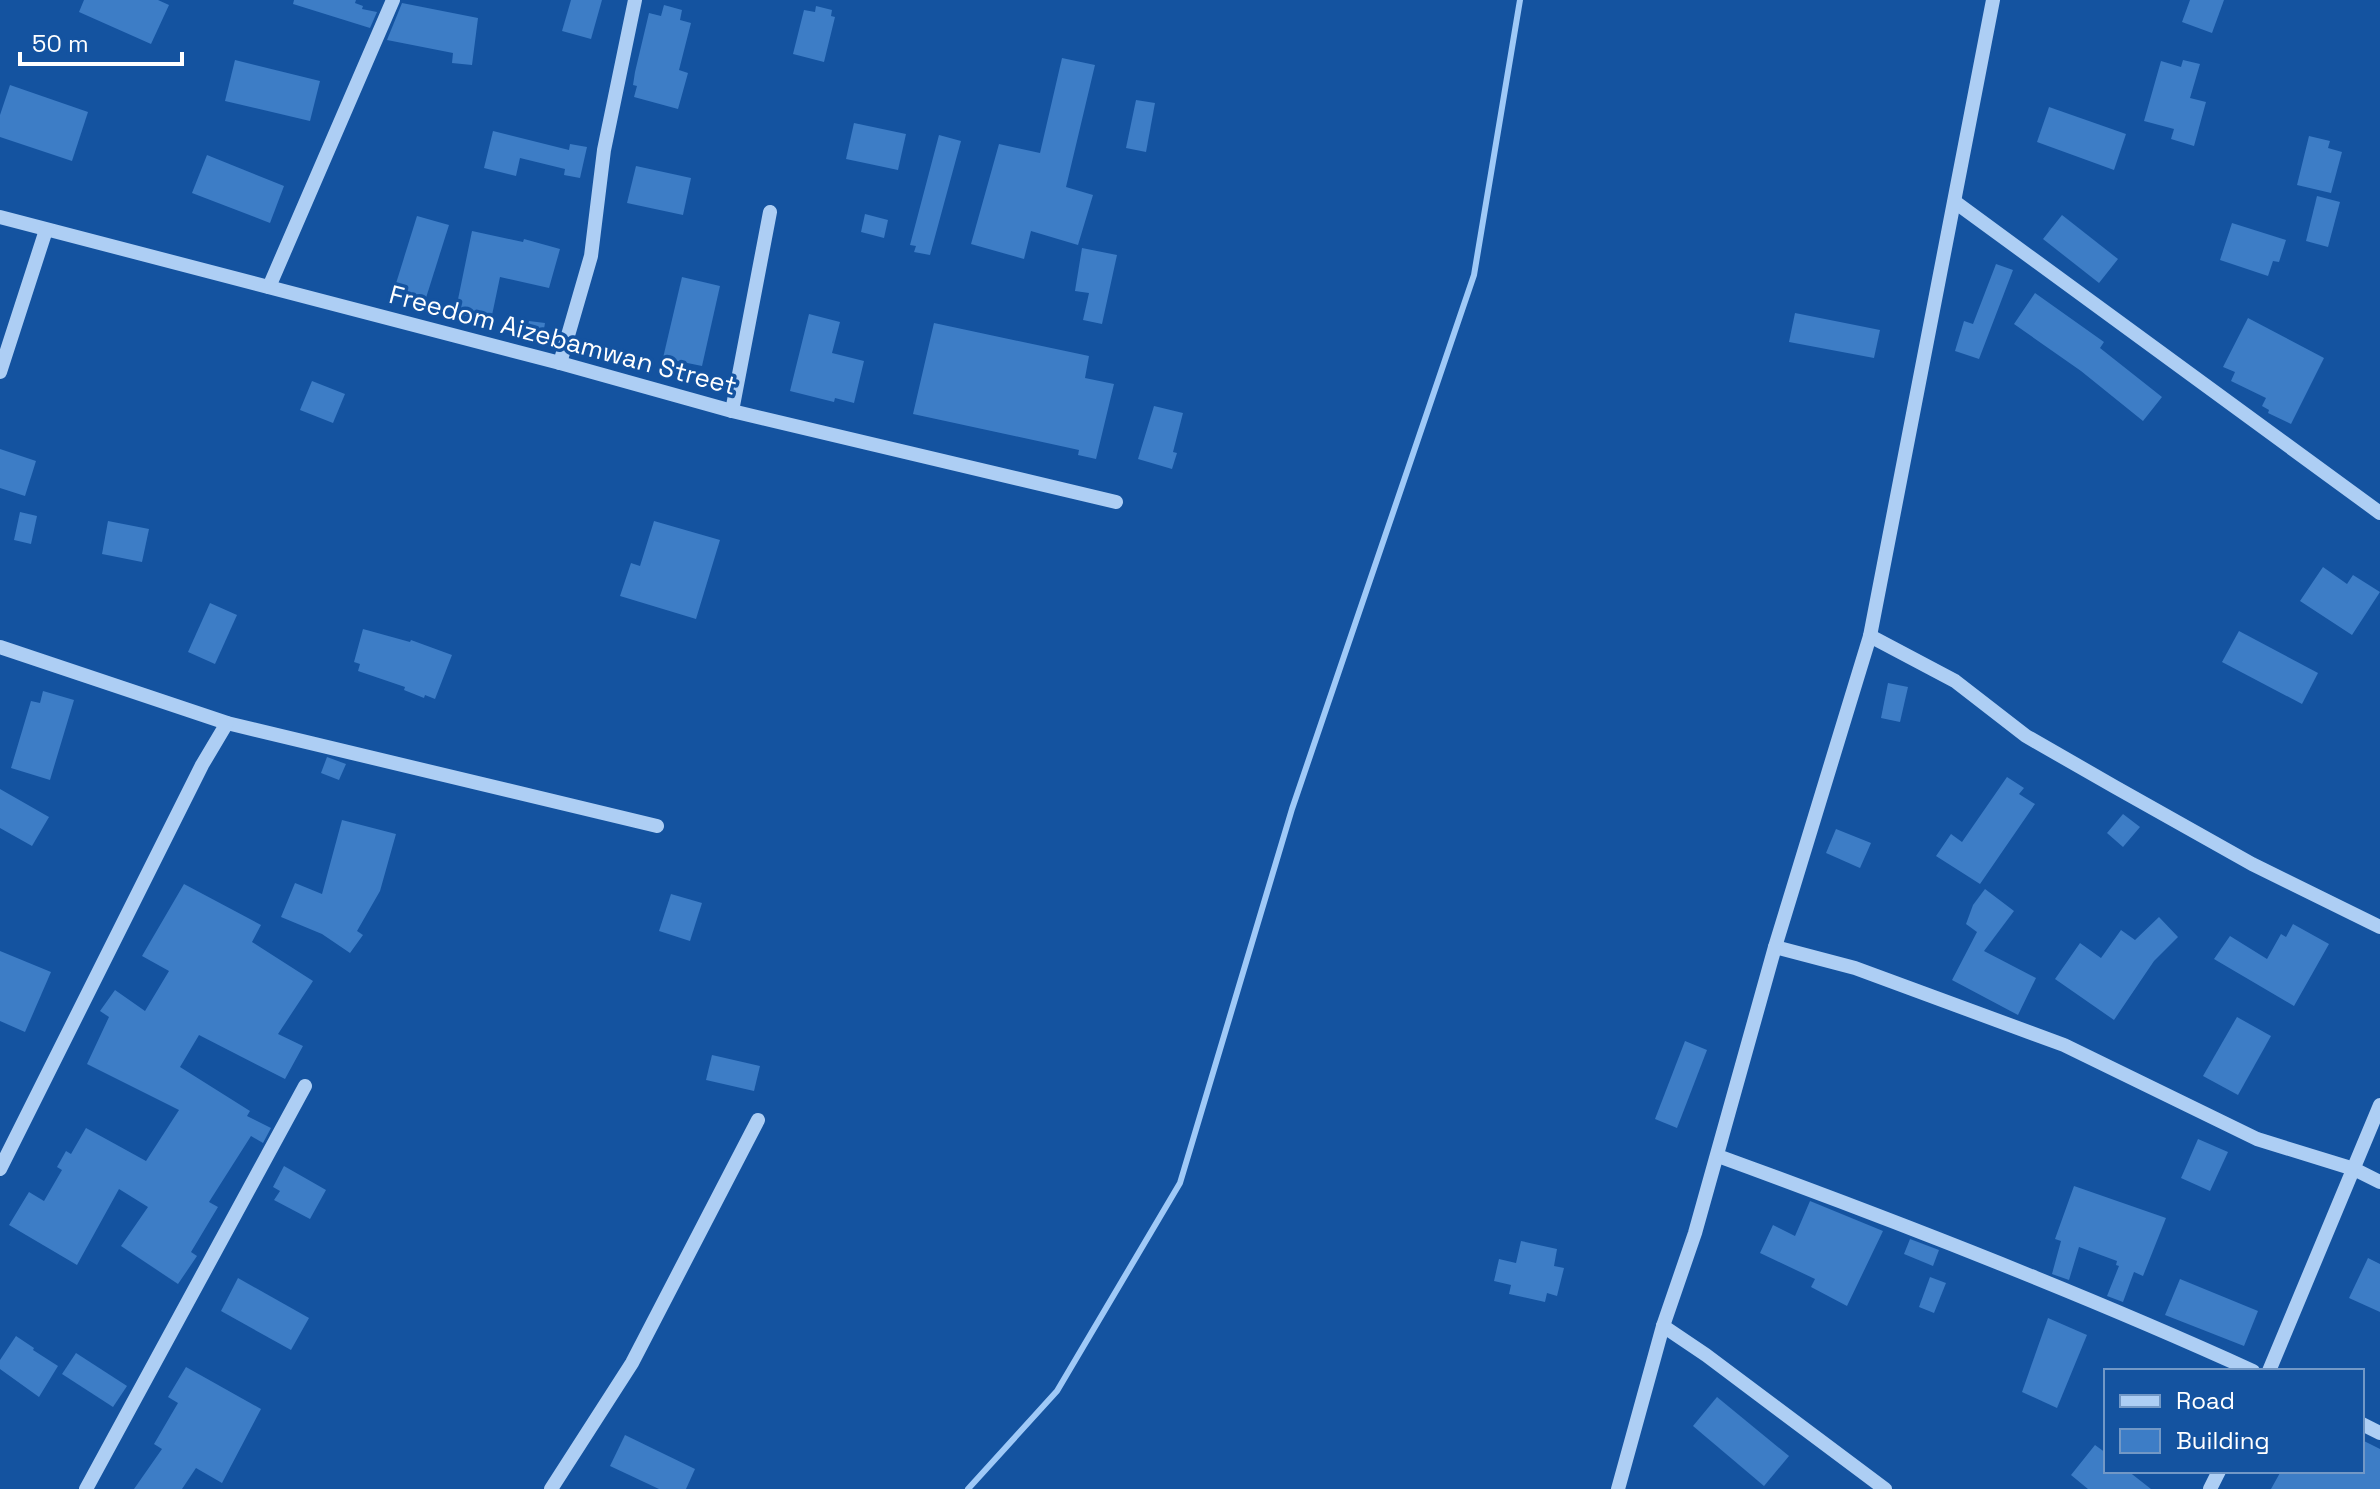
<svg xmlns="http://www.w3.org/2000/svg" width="2380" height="1489" viewBox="0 0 2380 1489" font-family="'Space Grotesk',sans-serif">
  <rect width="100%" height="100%" fill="#1453a0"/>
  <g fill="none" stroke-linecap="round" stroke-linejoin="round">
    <path stroke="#9fc9f7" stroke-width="6" d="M 968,1489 L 1057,1391 L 1180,1183 L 1292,809 L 1474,275 L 1520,0"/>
  </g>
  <g fill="#3d7dc6">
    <path d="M 84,0 L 158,0 L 169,5 L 151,44 L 79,12 Z"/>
    <path d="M 294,0 L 356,0 L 355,3 L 363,6 L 362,9 L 377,12 L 370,28 L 293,4 Z"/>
    <path d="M 571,0 L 602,0 L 591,39 L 562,31 Z"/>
    <path d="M 2190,0 L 2224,0 L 2212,33 L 2182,22 Z"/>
    <path d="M 402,3 L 478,18 L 472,65 L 452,63 L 453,53 L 387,40 Z"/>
    <path d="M 664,5 L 682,10 L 680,20 L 691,23 L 679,70 L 688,73 L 678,109 L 634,97 L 637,86 L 633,85 L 635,72 L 649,13 L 661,16 Z"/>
    <path d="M 816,6 L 832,10 L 831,16 L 835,17 L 824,62 L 793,54 L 804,10 L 815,12 Z"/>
    <path d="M 1062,58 L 1095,65 L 1066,187 L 1093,195 L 1078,245 L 1031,231 L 1024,259 L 971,244 L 999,144 L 1040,153 Z"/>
    <path d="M 235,60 L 320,81 L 310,121 L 225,101 Z"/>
    <path d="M 2183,60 L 2200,64 L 2190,98 L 2206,102 L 2194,146 L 2171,139 L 2174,129 L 2144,121 L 2161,61 L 2181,67 Z"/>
    <path d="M 10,85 L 88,112 L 72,161 L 0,137 L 0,115 Z"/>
    <path d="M 1136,100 L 1155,103 L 1146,152 L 1126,148 Z"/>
    <path d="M 2049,107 L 2126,134 L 2114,170 L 2037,142 Z"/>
    <path d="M 854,123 L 906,134 L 898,170 L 846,159 Z"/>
    <path d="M 493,131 L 569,150 L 570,144 L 587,147 L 580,178 L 564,175 L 565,169 L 520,158 L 516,176 L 484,168 Z"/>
    <path d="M 939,135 L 961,141 L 930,255 L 914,252 L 916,246 L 910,245 Z"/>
    <path d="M 2309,136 L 2330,141 L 2328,148 L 2342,152 L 2331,193 L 2297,185 Z"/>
    <path d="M 207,155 L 284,186 L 270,223 L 192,193 Z"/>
    <path d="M 636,166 L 691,178 L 683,215 L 627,203 Z"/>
    <path d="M 2317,196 L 2340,202 L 2328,247 L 2306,241 Z"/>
    <path d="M 865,214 L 888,220 L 884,238 L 861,232 Z"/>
    <path d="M 2062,215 L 2118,259 L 2099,283 L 2043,239 Z"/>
    <path d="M 417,216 L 449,225 L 425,301 L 393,293 Z"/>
    <path d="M 2232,223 L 2286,240 L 2279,262 L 2273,261 L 2268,276 L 2220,260 Z"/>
    <path d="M 472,231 L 523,242 L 524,239 L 560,249 L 549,288 L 500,277 L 491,320 L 455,314 Z"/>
    <path d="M 1082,248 L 1117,255 L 1102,324 L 1083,320 L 1089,293 L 1075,291 Z"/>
    <path d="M 1996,264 L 2013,270 L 1979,359 L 1955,351 L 1964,321 L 1973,324 Z"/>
    <path d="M 682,277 L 720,286 L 702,366 L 663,358 Z"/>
    <path d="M 2035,293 L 2104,342 L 2100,348 L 2162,397 L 2143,421 L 2081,371 L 2014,324 Z"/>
    <path d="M 1795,313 L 1880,330 L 1874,358 L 1789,342 Z"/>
    <path d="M 809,314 L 840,322 L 832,353 L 864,361 L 854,403 L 835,398 L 834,402 L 790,391 Z"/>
    <path d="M 2248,318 L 2324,358 L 2291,424 L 2268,413 L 2269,410 L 2262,406 L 2266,398 L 2231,381 L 2235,372 L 2223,367 Z"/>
    <path d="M 529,321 L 545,323 L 542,341 L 525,338 Z"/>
    <path d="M 934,323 L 1089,356 L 1085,378 L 1114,384 L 1096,459 L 1078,455 L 1079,450 L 913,414 Z"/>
    <path d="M 312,381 L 345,394 L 333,423 L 300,410 Z"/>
    <path d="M 1154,406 L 1183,413 L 1173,452 L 1177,453 L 1172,469 L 1138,459 Z"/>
    <path d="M 0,449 L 36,461 L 25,496 L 0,488 Z"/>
    <path d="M 20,512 L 37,516 L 31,544 L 14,540 Z"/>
    <path d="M 108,521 L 149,529 L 142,562 L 102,554 Z"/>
    <path d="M 654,521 L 720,540 L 696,619 L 620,596 L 631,563 L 640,566 Z"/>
    <path d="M 2323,567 L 2347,584 L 2353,575 L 2380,592 L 2352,635 L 2300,601 Z"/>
    <path d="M 210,603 L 237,615 L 215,664 L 188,652 Z"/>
    <path d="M 363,629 L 410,642 L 411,640 L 452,655 L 435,699 L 425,695 L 424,698 L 404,690 L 405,687 L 358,671 L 360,664 L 354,662 Z"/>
    <path d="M 2239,631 L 2318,673 L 2302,704 L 2222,662 Z"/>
    <path d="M 1888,683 L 1908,687 L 1900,722 L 1881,718 Z"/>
    <path d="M 43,691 L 74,700 L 50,780 L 11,768 L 31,701 L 40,703 Z"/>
    <path d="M 327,757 L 346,764 L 339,780 L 321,773 Z"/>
    <path d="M 2007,777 L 2024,788 L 2019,794 L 2035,804 L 1980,884 L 1936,856 L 1951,834 L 1962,842 Z"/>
    <path d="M 0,789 L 49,817 L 32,846 L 0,828 Z"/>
    <path d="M 2123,814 L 2140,827 L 2123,847 L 2107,833 Z"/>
    <path d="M 342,820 L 396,834 L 380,891 L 357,931 L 363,935 L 350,953 L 322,934 L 281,917 L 295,883 L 322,894 Z"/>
    <path d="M 1836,829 L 1871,843 L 1860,868 L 1826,853 Z"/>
    <path d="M 184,884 L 261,925 L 252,942 L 313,981 L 278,1034 L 303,1046 L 285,1079 L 199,1035 L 180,1067 L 250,1111 L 247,1116 L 271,1128 L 263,1143 L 251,1136 L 209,1202 L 218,1207 L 191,1252 L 197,1256 L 178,1284 L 121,1246 L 148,1207 L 119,1189 L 77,1265 L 9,1225 L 29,1192 L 44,1201 L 62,1170 L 57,1167 L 66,1151 L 71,1154 L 86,1128 L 146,1161 L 179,1110 L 87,1064 L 109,1017 L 100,1011 L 115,990 L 145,1011 L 169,971 L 142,956 Z"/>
    <path d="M 1985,889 L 2014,911 L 1984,951 L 2036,978 L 2018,1015 L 1952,980 L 1977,932 L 1966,924 L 1973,905 Z"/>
    <path d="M 671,894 L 702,903 L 690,941 L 659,931 Z"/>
    <path d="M 2159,917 L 2178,937 L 2154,961 L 2114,1020 L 2055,979 L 2080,943 L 2101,958 L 2121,930 L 2135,940 Z"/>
    <path d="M 2293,924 L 2329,944 L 2294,1006 L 2214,959 L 2230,936 L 2267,959 L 2281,934 L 2286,937 Z"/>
    <path d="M 0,951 L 51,972 L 25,1032 L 0,1021 Z"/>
    <path d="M 2237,1017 L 2271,1036 L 2238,1095 L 2203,1076 Z"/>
    <path d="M 1685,1041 L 1707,1050 L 1677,1128 L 1655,1119 Z"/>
    <path d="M 712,1055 L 760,1066 L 754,1091 L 706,1080 Z"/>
    <path d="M 2198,1139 L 2228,1152 L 2210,1191 L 2181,1178 Z"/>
    <path d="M 284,1166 L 326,1190 L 310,1219 L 274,1200 L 280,1191 L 273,1187 Z"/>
    <path d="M 2074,1186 L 2166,1218 L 2143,1276 L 2134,1272 L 2123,1302 L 2107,1296 L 2119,1266 L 2116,1265 L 2117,1261 L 2079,1247 L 2069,1280 L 2052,1274 L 2061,1241 L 2055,1239 Z"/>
    <path d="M 1810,1201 L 1883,1231 L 1847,1306 L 1811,1287 L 1815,1279 L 1760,1253 L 1773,1225 L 1795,1236 Z"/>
    <path d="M 1910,1239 L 1939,1250 L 1933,1266 L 1904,1254 Z"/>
    <path d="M 1521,1241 L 1557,1249 L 1554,1266 L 1564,1268 L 1557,1296 L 1547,1293 L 1545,1302 L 1509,1294 L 1511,1285 L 1494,1281 L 1499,1259 L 1516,1263 Z"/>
    <path d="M 2368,1258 L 2380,1264 L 2380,1312 L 2349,1298 Z"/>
    <path d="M 1930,1277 L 1946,1283 L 1934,1313 L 1919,1307 Z"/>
    <path d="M 238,1278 L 309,1318 L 291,1350 L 221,1311 Z"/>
    <path d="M 2180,1279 L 2258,1311 L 2244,1346 L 2165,1315 Z"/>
    <path d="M 2048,1318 L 2087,1335 L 2057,1408 L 2022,1392 Z"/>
    <path d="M 16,1336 L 34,1348 L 33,1350 L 58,1366 L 39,1397 L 0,1369 L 0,1360 Z"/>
    <path d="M 76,1353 L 127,1386 L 113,1407 L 62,1374 Z"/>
    <path d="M 186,1367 L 261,1409 L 222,1483 L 196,1468 L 182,1489 L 134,1489 L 162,1449 L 154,1444 L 178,1403 L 168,1397 Z"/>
    <path d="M 1717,1397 L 1789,1456 L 1764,1486 L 1693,1426 Z"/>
    <path d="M 625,1435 L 695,1469 L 686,1489 L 659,1489 L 610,1466 Z"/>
    <path d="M 2362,1440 L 2380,1449 L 2380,1489 L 2271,1489 L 2281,1471 L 2362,1471 Z"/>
    <path d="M 2095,1445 L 2106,1453 L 2106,1471 L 2128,1471 L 2151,1489 L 2088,1489 L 2071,1475 Z"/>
  </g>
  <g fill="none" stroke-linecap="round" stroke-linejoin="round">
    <g stroke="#adcef4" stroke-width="14">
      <path d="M 1955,202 L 2380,513"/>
      <path d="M 0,217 L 560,363 L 732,411 L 1116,502"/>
      <path d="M 269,287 L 393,0"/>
      <path d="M 560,363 L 591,256 L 604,150 L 635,0"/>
      <path d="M 0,372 L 46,230"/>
      <path d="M 732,411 L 770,212"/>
      <path d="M 1870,636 L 1955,681 L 2026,736 L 2115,787 L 2252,864 L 2380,927"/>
      <path d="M 0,647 L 227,723 L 657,826"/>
      <path d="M 1775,947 L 1855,968 L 2064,1045 L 2257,1139 L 2354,1169 L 2380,1182"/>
      <path d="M 1718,1156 C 1899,1222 2077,1291 2253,1371"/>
      <path d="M 0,1169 L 202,765 L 227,723"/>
      <path d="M 1663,1326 L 1706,1355 L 1885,1489"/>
      <path d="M 2269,1371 L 2380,1105"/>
      <path d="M 2362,1424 L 2380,1433"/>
      <path d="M 86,1489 L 305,1086"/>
      <path d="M 551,1489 L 632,1363 L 758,1120"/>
      <path d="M 1618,1489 L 1663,1326 L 1695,1233 L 1775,947 L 1870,636 L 1993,0"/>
      <path d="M 2210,1489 L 2219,1471"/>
    </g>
  </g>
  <g text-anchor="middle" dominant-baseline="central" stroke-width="7" stroke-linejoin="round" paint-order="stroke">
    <g font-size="26" fill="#fff" stroke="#1453a0">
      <text transform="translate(563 340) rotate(15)">Freedom Aizebamwan Street</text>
    </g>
  </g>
  <rect x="2104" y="1369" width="260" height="104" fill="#1453a0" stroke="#7298c6" stroke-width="2"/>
  <rect x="2120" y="1395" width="40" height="12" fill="#adcef4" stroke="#7298c6" stroke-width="2"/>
  <text x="2176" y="1409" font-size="24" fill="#ffffff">Road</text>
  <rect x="2120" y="1429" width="40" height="24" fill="#3d7dc6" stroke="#7298c6" stroke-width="2"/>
  <text x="2176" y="1449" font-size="24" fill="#ffffff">Building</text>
  <path d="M20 52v12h162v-12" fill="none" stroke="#ffffff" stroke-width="4"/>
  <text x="32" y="52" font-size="24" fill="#ffffff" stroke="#1453a0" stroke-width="6" paint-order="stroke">50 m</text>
</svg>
